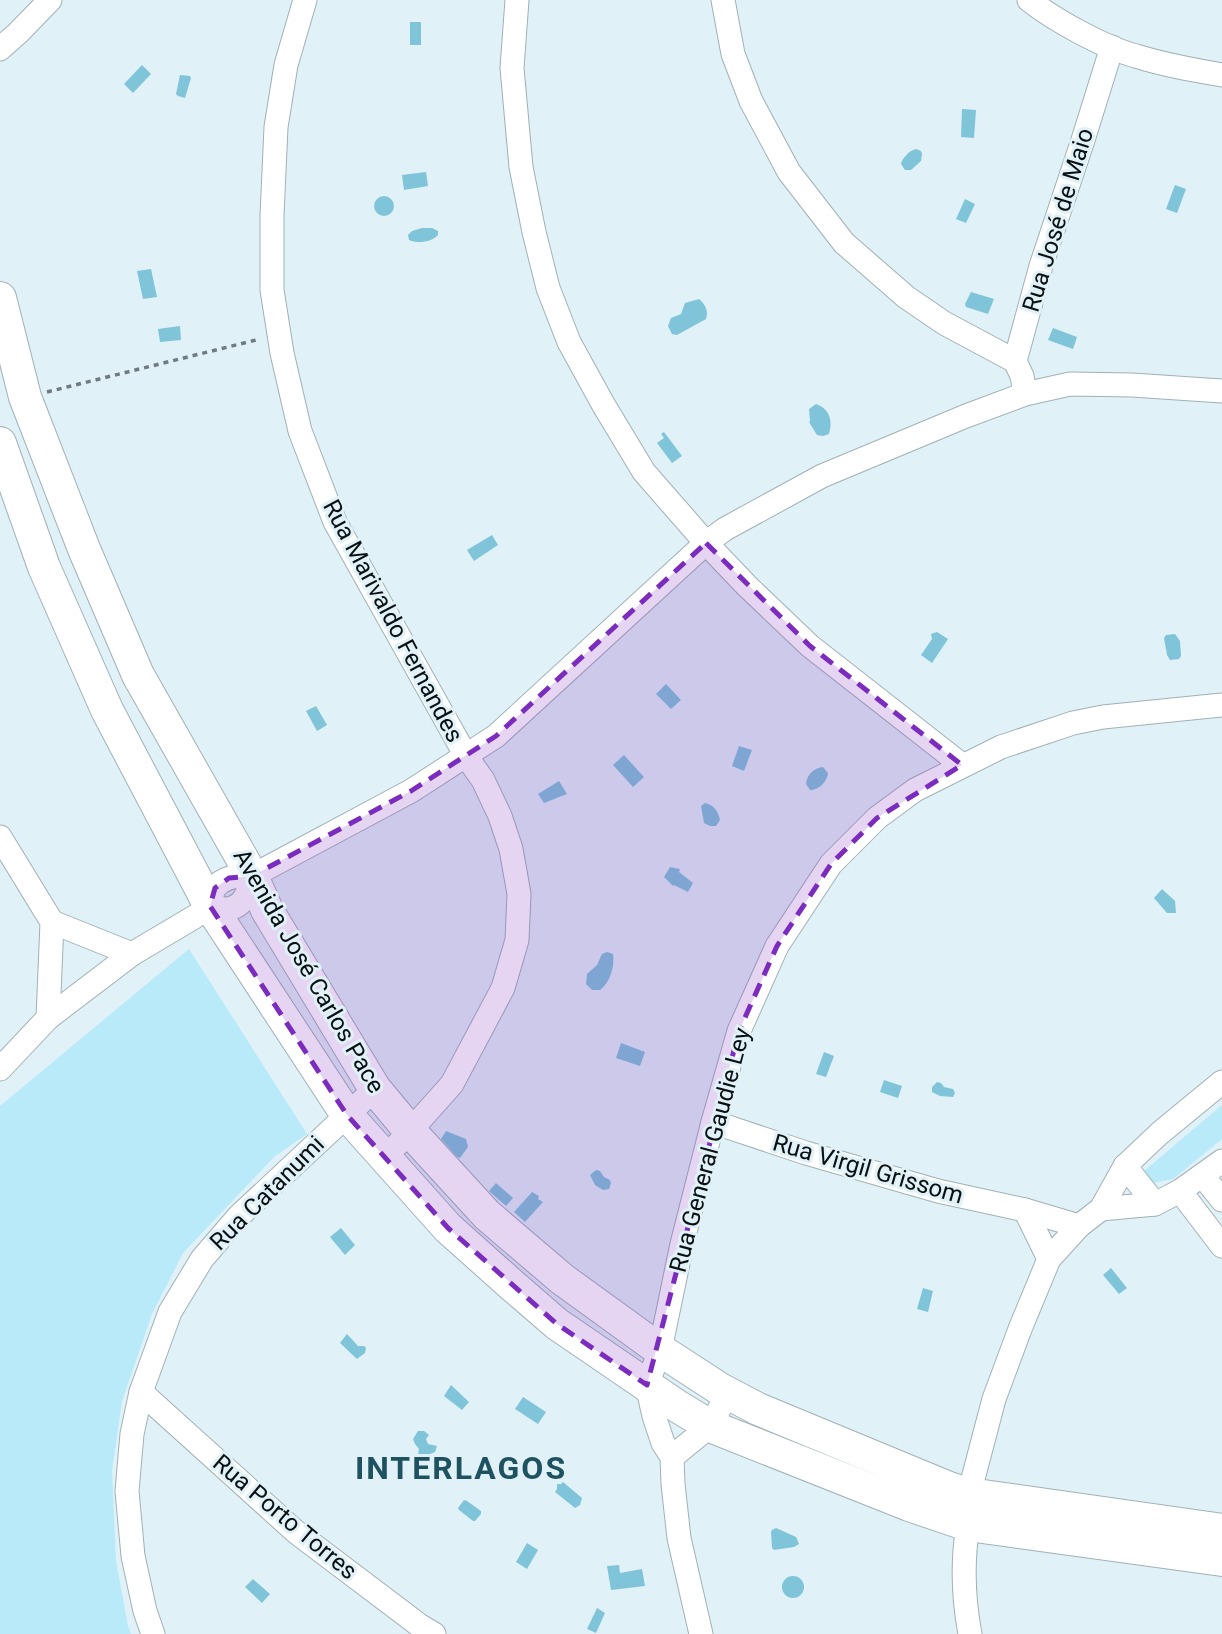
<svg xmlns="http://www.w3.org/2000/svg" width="1222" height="1634" viewBox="0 0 1222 1634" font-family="Roboto,sans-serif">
  <rect width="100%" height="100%" fill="#e0f1f7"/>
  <g fill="#b8eafa">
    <path d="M 189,949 L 307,1134 L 274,1157 L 183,1253 L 152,1314 L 122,1401 L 112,1471 L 116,1561 L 128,1626 L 131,1634 L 0,1634 L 0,1106 Z"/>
    <path d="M 1222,1105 L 1222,1139 L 1173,1179 L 1148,1184 L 1137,1177 Z"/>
  </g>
  <g fill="#80c4d9">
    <rect x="410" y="22" width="11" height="23"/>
    <path d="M 142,65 L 151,74 L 133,93 L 124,84 Z"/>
    <path d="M 180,75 L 190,76 L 191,78 L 185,98 L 178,96 L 176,94 Z"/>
    <path d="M 962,109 L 976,110 L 974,138 L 961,137 Z"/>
    <path d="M 916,149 L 921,151 L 922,154 L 921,161 L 911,170 L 905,170 L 901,164 C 902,158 910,150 916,149 Z"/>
    <path d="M 426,172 L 428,186 L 404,190 L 402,175 Z"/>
    <path d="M 1175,185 L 1186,189 L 1177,213 L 1166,209 Z"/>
    <circle cx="384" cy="206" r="10"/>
    <path d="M 965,199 L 975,204 L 966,223 L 956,219 Z"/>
    <path d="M 422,228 L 432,228 L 438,231 L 438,235 C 432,242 418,244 409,240 L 408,235 L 412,231 Z"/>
    <path d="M 151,269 L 157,297 L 143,299 L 137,271 Z"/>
    <path d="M 971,292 L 994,299 L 988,314 L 966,307 L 965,304 Z"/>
    <path d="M 699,299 C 705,304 709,311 706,319 L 677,335 L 672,334 L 668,326 L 671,318 L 681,314 L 685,303 Z"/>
    <path d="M 180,326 L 181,340 L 160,342 L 158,329 Z"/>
    <path d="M 1053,328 L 1077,337 L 1073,349 L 1048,340 Z"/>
    <path d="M 816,404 C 830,409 833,421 829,434 L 823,436 L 817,435 L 809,422 L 810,421 L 809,409 Z"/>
    <path d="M 664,432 L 682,456 L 672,463 L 657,443 L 664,438 L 661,434 Z"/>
    <path d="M 492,535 L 498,545 L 474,561 L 467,550 Z"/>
    <path d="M 937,632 L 948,639 L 932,663 L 921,655 L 932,639 L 931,634 Z"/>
    <path d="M 1175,634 L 1180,641 L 1181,656 L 1179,659 L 1170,660 L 1167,655 L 1164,638 L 1166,635 Z"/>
    <path d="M 666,684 L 681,700 L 671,709 L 656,694 Z"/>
    <path d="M 316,706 L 327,725 L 317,731 L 306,711 Z"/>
    <path d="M 739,746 L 752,750 L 744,771 L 732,766 Z"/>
    <path d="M 624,755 L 644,777 L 633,787 L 613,765 Z"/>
    <path d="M 823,767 L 828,773 C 827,782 819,790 810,790 L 806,784 C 807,774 814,768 823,767 Z"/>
    <path d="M 559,781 L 567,794 L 544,803 L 538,794 Z"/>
    <path d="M 705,803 C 714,805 718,811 720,820 L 716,826 L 710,826 L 704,823 L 701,806 Z"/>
    <path d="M 670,867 L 680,869 L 679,872 L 693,883 L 688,892 L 674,885 L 673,886 L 664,877 Z"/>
    <path d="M 1162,889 L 1175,901 L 1176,913 L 1167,913 L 1154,898 Z"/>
    <path d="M 607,952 L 613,954 C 615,966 610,983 600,990 L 592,990 L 586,984 L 587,974 L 597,965 L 602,954 Z"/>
    <path d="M 621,1043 L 645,1052 L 640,1066 L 616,1058 Z"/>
    <path d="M 824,1052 L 834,1056 L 826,1077 L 816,1074 Z"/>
    <path d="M 884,1080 L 902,1086 L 898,1098 L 880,1092 Z"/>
    <path d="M 937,1082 L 941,1083 L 944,1087 L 953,1089 L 955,1093 L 953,1097 L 940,1096 L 932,1092 L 932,1087 Z"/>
    <path d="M 446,1131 L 466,1139 L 468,1147 L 460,1158 L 457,1157 L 441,1139 Z"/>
    <path d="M 596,1170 L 600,1171 L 604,1177 L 610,1180 L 611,1183 L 609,1189 L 603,1190 L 595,1185 L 590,1175 Z"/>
    <path d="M 496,1183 L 513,1198 L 506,1206 L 489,1191 Z"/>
    <path d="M 532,1192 L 539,1196 L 538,1199 L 543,1202 L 525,1222 L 514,1212 Z"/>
    <path d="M 341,1228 L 355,1245 L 345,1255 L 330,1237 Z"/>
    <path d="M 1111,1268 L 1127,1288 L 1119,1294 L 1103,1275 Z"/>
    <path d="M 923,1288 L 933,1291 L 928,1312 L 917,1309 Z"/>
    <path d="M 347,1334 L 358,1346 L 364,1346 L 366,1348 L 365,1353 L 357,1359 L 340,1343 Z"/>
    <path d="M 451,1385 L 469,1402 L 462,1410 L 444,1396 Z"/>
    <path d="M 523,1397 L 546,1412 L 538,1424 L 515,1409 Z"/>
    <path d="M 418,1431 L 424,1431 L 429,1435 L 426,1439 L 428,1444 L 437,1446 L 435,1452 L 418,1459 L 413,1458 L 413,1457 L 418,1455 L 419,1449 L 415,1444 L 413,1439 Z"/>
    <path d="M 563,1482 L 582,1498 L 580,1505 L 575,1508 L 555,1492 L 557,1489 L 557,1484 L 561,1484 Z"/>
    <path d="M 464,1500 L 467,1501 L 481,1511 L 481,1514 L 475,1521 L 473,1521 L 459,1510 L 458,1508 Z"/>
    <path d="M 776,1528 L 796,1537 L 799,1544 L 794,1547 L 774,1550 L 772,1548 L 771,1532 L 772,1530 Z"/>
    <path d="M 527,1543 L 538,1550 L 527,1569 L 516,1562 Z"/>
    <path d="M 619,1565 L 620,1573 L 642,1569 L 645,1586 L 611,1590 L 607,1566 Z"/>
    <circle cx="793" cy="1587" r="11"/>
    <path d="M 253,1579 L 270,1594 L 262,1603 L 245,1587 Z"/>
    <path d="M 597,1608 L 605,1613 L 596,1633 L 587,1629 Z"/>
  </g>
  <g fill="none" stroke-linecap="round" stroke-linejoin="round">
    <g stroke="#a0b1b6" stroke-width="25">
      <g id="minor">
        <path d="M 305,0 L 286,65 L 276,127 L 272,216 L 272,290 L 282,353 L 300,431 L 335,522 L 466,756 L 483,780 L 500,816 L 511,849 L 519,894 L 517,940 L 503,988 L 452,1084 L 403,1139 L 384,1157"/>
        <path d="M 517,0 L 512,68 L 521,167 L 534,232 L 548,288 L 569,342 L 603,404 L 644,472 L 706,543 L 747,586 L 810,646 L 962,765"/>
        <path d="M 723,0 L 733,54 L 751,101 L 789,172 L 844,243 L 906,297 L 944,323 L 1015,361"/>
        <path d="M 1029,0 C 1054,20 1105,48 1136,56 C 1164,65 1193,70 1222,75"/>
        <path d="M 0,49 L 18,33 L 50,0"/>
        <path d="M 1025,394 L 1022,376 L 1015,361 L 1041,266 L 1083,140 L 1112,47"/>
        <path d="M 0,837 L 52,922 L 48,1018"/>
        <path d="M 252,876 L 411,791 L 496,736 L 706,543 L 725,529 L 822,476 L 966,416 L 1025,394 L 1070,384 L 1132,385 L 1222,391"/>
        <path d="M 210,906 C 215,907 222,909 227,909 C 245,907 249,890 252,876"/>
        <path d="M 210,906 C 211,901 212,893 214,889 C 222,877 239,875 252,876"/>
        <path d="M 52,922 L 132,954"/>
        <path d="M 0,1069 L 48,1018 L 132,954 L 196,916 L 210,906"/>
        <path d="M 713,1122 L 806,1153 L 938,1191 L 1025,1210 L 1079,1226"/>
        <path d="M 1125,1166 L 1155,1204"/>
        <path d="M 1203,1176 L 1222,1200"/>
        <path d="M 1180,1191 L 1222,1246"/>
        <path d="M 1101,1209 L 1155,1204 L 1180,1191 L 1222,1161"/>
        <path d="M 1025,1210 L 1049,1259"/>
        <path d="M 141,1392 L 296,1532 L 419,1625 L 434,1634"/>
        <path d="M 672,1457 L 710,1426 L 728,1393"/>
        <path d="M 969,1494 L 994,1399 L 1020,1329 L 1049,1259 L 1079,1226 L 1101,1209 L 1125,1166 L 1160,1133 L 1222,1082"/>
        <path d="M 968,1525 C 962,1562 963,1597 970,1634"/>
        <path d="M 153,1634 L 145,1611 L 133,1556 L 127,1491 L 132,1434 L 141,1392 L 170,1312 L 202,1259 L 239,1216 L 375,1089"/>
        <path d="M 701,1634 L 679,1538 L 673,1484 L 672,1457 L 663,1443 L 654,1416 L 647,1385 L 660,1350 L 682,1244 L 713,1122 L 739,1031 L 777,946 L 831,864 L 877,818 L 915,790 L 1001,747 L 1073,723 L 1103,717 L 1222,705"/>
      </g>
    </g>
    <g stroke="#a0b1b6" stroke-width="34">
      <g id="secondary">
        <path d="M 0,298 L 25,397 L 84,549 L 138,675 L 252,876 L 267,910 L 375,1089 L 410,1131 L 487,1215 L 562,1279 L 660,1350 L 720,1389 L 758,1409 L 949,1488 L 969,1494 L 1222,1530"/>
        <path d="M 0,443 L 44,567 L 107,710 L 210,906 L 347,1115 L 448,1228 L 513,1286 L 557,1324 L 677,1406 L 710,1426 L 909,1505 L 968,1525 L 1222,1560"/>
      </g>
    </g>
    <path stroke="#707b7f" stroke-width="3.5" stroke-dasharray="5 5" stroke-linecap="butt" d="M 47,392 L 260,339"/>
    <use href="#minor" stroke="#fff" stroke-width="23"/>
    <use href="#secondary" stroke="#fff" stroke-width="32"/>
  </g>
  <path fill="#7b2cbf" fill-opacity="0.2" stroke="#7b2cbf" stroke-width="5" stroke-dasharray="14 9" stroke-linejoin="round" d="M 706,543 L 810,646 L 962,765 L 877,818 L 831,864 L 777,946 L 739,1031 L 647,1385 L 557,1324 L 448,1228 L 347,1115 L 210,906 L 215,888 L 229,878 L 252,876 L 411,791 L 496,736 Z"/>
  <g text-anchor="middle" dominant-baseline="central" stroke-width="6" stroke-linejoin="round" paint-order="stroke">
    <g font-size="24" fill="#0a0f11" stroke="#e0f1f7">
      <text transform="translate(1058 220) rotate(-73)">Rua José de Maio</text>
      <text transform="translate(393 621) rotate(62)">Rua Marivaldo Fernandes</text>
      <text transform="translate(309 971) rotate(60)">Avenida José Carlos Pace</text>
      <text transform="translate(710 1150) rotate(-75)">Rua General Gaudie Ley</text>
      <text transform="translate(868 1169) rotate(16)">Rua Virgil Grissom</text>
      <text transform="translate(267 1193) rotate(-45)">Rua Catanumi</text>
      <text transform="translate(285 1517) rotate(40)">Rua Porto Torres</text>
    </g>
    <g font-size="32" font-weight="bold" letter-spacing="2" fill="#1e5261" stroke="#e0f1f7">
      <text x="461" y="1468">INTERLAGOS</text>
    </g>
  </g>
</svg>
